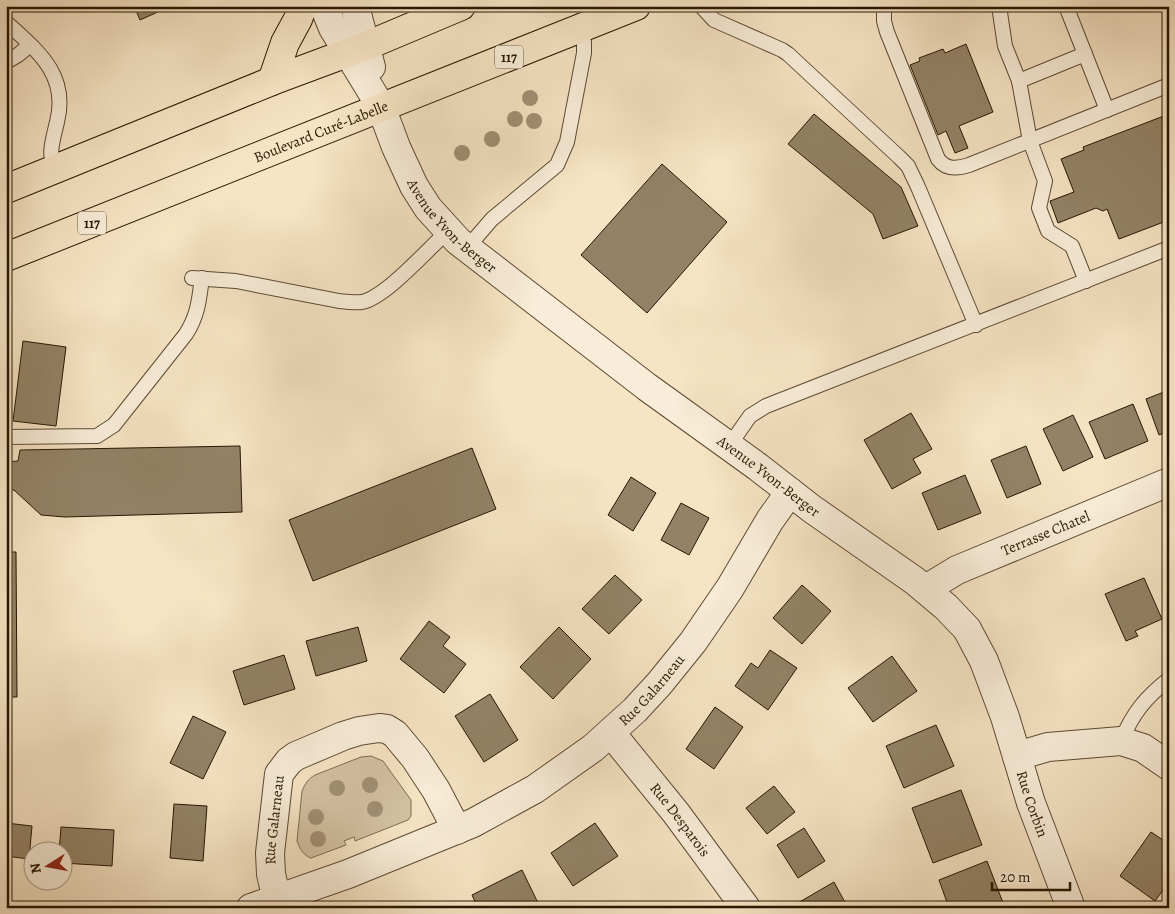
<svg xmlns="http://www.w3.org/2000/svg" width="1175" height="914" viewBox="0 0 1175 914" font-family="Alegreya,serif">
  <rect width="100%" height="100%" fill="#f6e4c4"/>
  <filter id="stains"><feTurbulence type="fractalNoise" baseFrequency=".004" numOctaves="4"/><feColorMatrix values="0 0 0 0 .2 0 0 0 0 .09 0 0 0 0 .02 0 0 0 .5 -.17"/></filter>
  <radialGradient id="worn" r=".72"><stop offset=".6" stop-color="#630" stop-opacity="0"/><stop offset="1" stop-color="#630" stop-opacity=".3"/></radialGradient>
  <path fill="#d3c1a3" stroke="#7d6c52" d="M 371,756 L 383,761 L 411,800 L 411,816 L 408,820 L 355,841 L 354,837 L 344,841 L 346,845 L 311,858 C 303,855 300,849 297,841 L 302,791 C 305,784 308,779 315,775 L 361,757 Z"/>
  <g fill="#938267" stroke="#271702">
    <path d="M 134,6 L 171,6 L 140,20 Z"/>
    <path d="M 966,44 L 993,112 L 959,126 L 968,148 L 955,153 L 946,131 L 938,135 L 910,65 L 920,61 L 919,58 L 943,49 L 945,53 Z"/>
    <path d="M 814,114 L 901,187 L 918,226 L 883,239 L 873,214 L 788,144 Z"/>
    <path d="M 1169,114 L 1169,220 L 1119,239 L 1107,209 L 1103,211 L 1096,208 L 1058,223 L 1050,201 L 1074,192 L 1061,159 L 1084,150 L 1083,147 Z"/>
    <path d="M 662,164 L 727,222 L 647,313 L 581,255 Z"/>
    <path d="M 23,341 L 66,347 L 56,426 L 13,421 Z"/>
    <path d="M 1169,390 L 1169,431 L 1159,435 L 1146,399 Z"/>
    <path d="M 1133,404 L 1148,441 L 1105,459 L 1089,422 Z"/>
    <path d="M 911,413 L 932,449 L 913,459 L 921,473 L 892,489 L 864,440 Z"/>
    <path d="M 1073,415 L 1093,457 L 1063,471 L 1043,429 Z"/>
    <path d="M 240,446 L 242,512 L 65,517 L 41,515 L 14,490 L 6,491 L 6,462 L 18,461 L 20,450 Z"/>
    <path d="M 1026,446 L 1041,484 L 1007,498 L 991,460 Z"/>
    <path d="M 472,448 L 496,509 L 313,581 L 289,520 Z"/>
    <path d="M 965,475 L 981,513 L 938,530 L 922,493 Z"/>
    <path d="M 631,477 L 656,493 L 633,531 L 608,515 Z"/>
    <path d="M 681,503 L 709,518 L 689,555 L 661,540 Z"/>
    <path d="M 6,552 L 16,552 L 17,697 L 6,697 Z"/>
    <path d="M 615,575 L 642,600 L 609,634 L 582,609 Z"/>
    <path d="M 1144,578 L 1162,619 L 1135,631 L 1138,636 L 1126,641 L 1105,594 Z"/>
    <path d="M 802,585 L 831,611 L 802,644 L 773,618 Z"/>
    <path d="M 429,621 L 450,637 L 443,646 L 466,664 L 444,693 L 400,659 Z"/>
    <path d="M 358,627 L 367,661 L 316,676 L 306,641 Z"/>
    <path d="M 559,627 L 591,659 L 553,699 L 520,667 Z"/>
    <path d="M 770,650 L 797,668 L 768,710 L 735,686 L 751,663 L 758,668 Z"/>
    <path d="M 284,655 L 295,689 L 244,705 L 233,671 Z"/>
    <path d="M 892,656 L 917,691 L 873,722 L 848,688 Z"/>
    <path d="M 490,694 L 518,740 L 484,762 L 455,716 Z"/>
    <path d="M 715,707 L 743,727 L 714,769 L 686,749 Z"/>
    <path d="M 193,716 L 226,732 L 203,779 L 170,763 Z"/>
    <path d="M 936,725 L 954,766 L 904,788 L 886,746 Z"/>
    <path d="M 774,786 L 795,812 L 767,834 L 746,808 Z"/>
    <path d="M 961,790 L 982,845 L 933,863 L 912,808 Z"/>
    <path d="M 174,804 L 207,806 L 203,861 L 170,858 Z"/>
    <path d="M 6,823 L 32,826 L 29,859 L 6,856 Z"/>
    <path d="M 595,823 L 618,856 L 573,886 L 551,853 Z"/>
    <path d="M 61,827 L 114,830 L 112,866 L 62,863 L 62,852 L 59,852 Z"/>
    <path d="M 804,828 L 825,861 L 798,878 L 777,845 Z"/>
    <path d="M 1151,832 L 1169,844 L 1169,882 L 1155,901 L 1120,876 Z"/>
    <path d="M 987,861 L 1005,908 L 949,908 L 939,880 Z"/>
    <path d="M 522,870 L 539,905 L 535,908 L 478,908 L 472,895 Z"/>
    <path d="M 834,882 L 848,908 L 798,908 L 796,904 Z"/>
  </g>
  <g fill="none" stroke-linecap="round" stroke-linejoin="round">
    <g stroke="#5b4a32" stroke-width="16">
      <g id="service">
        <path d="M 701,6 L 714,20 L 782,50 L 788,54 L 899,157 L 908,166 L 918,187 L 976,325"/>
        <path d="M 884,6 L 884,21 L 887,32 L 938,159 C 946,170 957,169 969,165 L 1169,85"/>
        <path d="M 999,6 L 1005,46 L 1019,81 L 1085,54"/>
        <path d="M 1066,6 L 1107,110"/>
        <path d="M 6,22 C 37,51 69,74 57,122 C 53,139 48,153 54,170"/>
        <path d="M 6,62 L 18,55 L 30,45"/>
        <path d="M 1019,81 L 1030,141 L 1045,181 L 1039,208 L 1048,231 L 1072,246 L 1086,281"/>
        <path d="M 467,248 L 492,219 L 557,165 L 567,142 L 584,53 L 584,42 L 580,30"/>
        <path d="M 192,278 L 236,281 L 339,301 C 347,302 354,303 362,302 C 386,297 428,249 448,231"/>
        <path d="M 6,437 L 97,436 L 114,425 L 186,334 C 198,315 199,300 202,278"/>
        <path d="M 729,446 L 750,416 L 766,406 L 1169,248"/>
        <path d="M 1121,741 C 1133,713 1145,698 1169,679"/>
      </g>
    </g>
    <g stroke="#5b4a32" stroke-width="30">
      <g id="minor">
        <path id="s1" d="M 381,107 L 396,147 L 414,186 L 428,208 L 458,241 L 647,387 L 758,467 L 812,509 L 915,581 L 946,607 L 967,629 L 984,661 L 1005,717 L 1031,803 L 1071,908"/>
        <path id="s2" d="M 928,591 L 934,584 L 957,570 L 1169,482"/>
        <path id="s3" d="M 611,733 L 676,813 L 746,908"/>
        <path d="M 1017,756 L 1048,747 L 1121,741 L 1143,748 L 1169,766"/>
        <path id="s4" d="M 277,900 L 271,874 L 270,853 L 279,774 L 289,761 L 296,756 L 343,736 L 359,731 L 379,728 L 387,729 L 395,734 L 415,758 L 436,790 L 457,830"/>
        <path id="s5" d="M 251,908 L 348,874 L 473,823 L 535,789 L 593,748 L 635,710 L 659,684 L 693,642 L 730,588 L 770,520 L 790,492"/>
      </g>
    </g>
    <g stroke="#5b4a32" stroke-width="30">
      <g id="tertiary">
        <path d="M 324,6 L 333,28 L 381,107"/>
        <path d="M 355,6 L 371,67"/>
      </g>
    </g>
    <g stroke="#271702" stroke-width="30">
      <g id="primary">
        <path d="M 272,81 L 285,43 L 298,19 L 303,6"/>
        <path d="M 6,189 L 272,81 L 366,46 L 461,6"/>
        <path id="s6" d="M 6,257 L 636,6"/>
      </g>
    </g>
    <use href="#service" stroke="#f9edd9" stroke-width="14"/>
    <use href="#minor" stroke="#f9edd9" stroke-width="28"/>
    <use href="#tertiary" stroke="#f9edd9" stroke-width="28"/>
    <use href="#primary" stroke="#f6e4c4" stroke-width="28"/>
  </g>
  <g fill="#a18f74">
    <circle cx="530" cy="98" r="8"/>
    <circle cx="515" cy="119" r="8"/>
    <circle cx="534" cy="121" r="8"/>
    <circle cx="492" cy="139" r="8"/>
    <circle cx="462" cy="153" r="8"/>
    <circle cx="370" cy="785" r="8"/>
    <circle cx="337" cy="788" r="8"/>
    <circle cx="375" cy="809" r="8"/>
    <circle cx="316" cy="817" r="8"/>
    <circle cx="318" cy="839" r="8"/>
  </g>
  <g text-anchor="middle" dominant-baseline="central" stroke-width="4.5" stroke-linejoin="round" paint-order="stroke">
    <g fill="#f9edd9" stroke="#665742" stroke-width="1">
      <rect x="495" y="45.5" width="28" height="23" rx="4"/>
      <rect x="78" y="211.5" width="28" height="23" rx="4"/>
    </g>
    <g font-size="14" font-weight="bold" fill="#271702">
      <text x="509" y="57">117</text>
      <text x="92" y="223">117</text>
    </g>
    <g font-size="15" fill="#271702" stroke="#f9edd9">
      <text stroke="none"><textPath href="#s6" startOffset="339">Boulevard Curé-Labelle</textPath></text>
      <text stroke="none"><textPath href="#s1" startOffset="141">Avenue Yvon-Berger</textPath></text>
      <text stroke="none"><textPath href="#s1" startOffset="546">Avenue Yvon-Berger</textPath></text>
      <text stroke="none"><textPath href="#s2" startOffset="132">Terrasse Chatel</textPath></text>
      <text stroke="none"><textPath href="#s5" startOffset="462">Rue Galarneau</textPath></text>
      <text stroke="none"><textPath href="#s1" startOffset="984">Rue Corbin</textPath></text>
      <text stroke="none"><textPath href="#s3" startOffset="111">Rue Desparois</textPath></text>
      <text stroke="none"><textPath href="#s4" startOffset="81">Rue Galarneau</textPath></text>
    </g>
  </g>
  <rect width="1175" height="914" fill="none" stroke="#f6e4c4" stroke-width="25"/>
  <rect x="8" y="8" width="1160" height="899" fill="none" stroke="#271702" stroke-width="2.5"/>
  <rect x="12" y="12" width="1150" height="889" fill="none" stroke="#271702"/>
  <g transform="translate(48 866) rotate(259)"><circle r="24" fill="#f9edd9" stroke="#a59783"/>
  <path d="M0-4L9 19L0 12L-9 19Z" fill="#8f2418"/>
  <text y="-8" font-size="14" font-weight="bold" text-anchor="middle" fill="#271702">N</text>
  </g>
  <path d="M992 882v8h78v-8" fill="none" stroke="#271702" stroke-width="2.5"/>
  <text x="1000" y="882" font-size="15" fill="#271702" stroke="#f9edd9" stroke-width="4" paint-order="stroke">20 m</text>
  <rect width="100%" height="100%" filter="url(#stains)"/>
  <rect width="100%" height="100%" fill="url(#worn)"/>
</svg>
